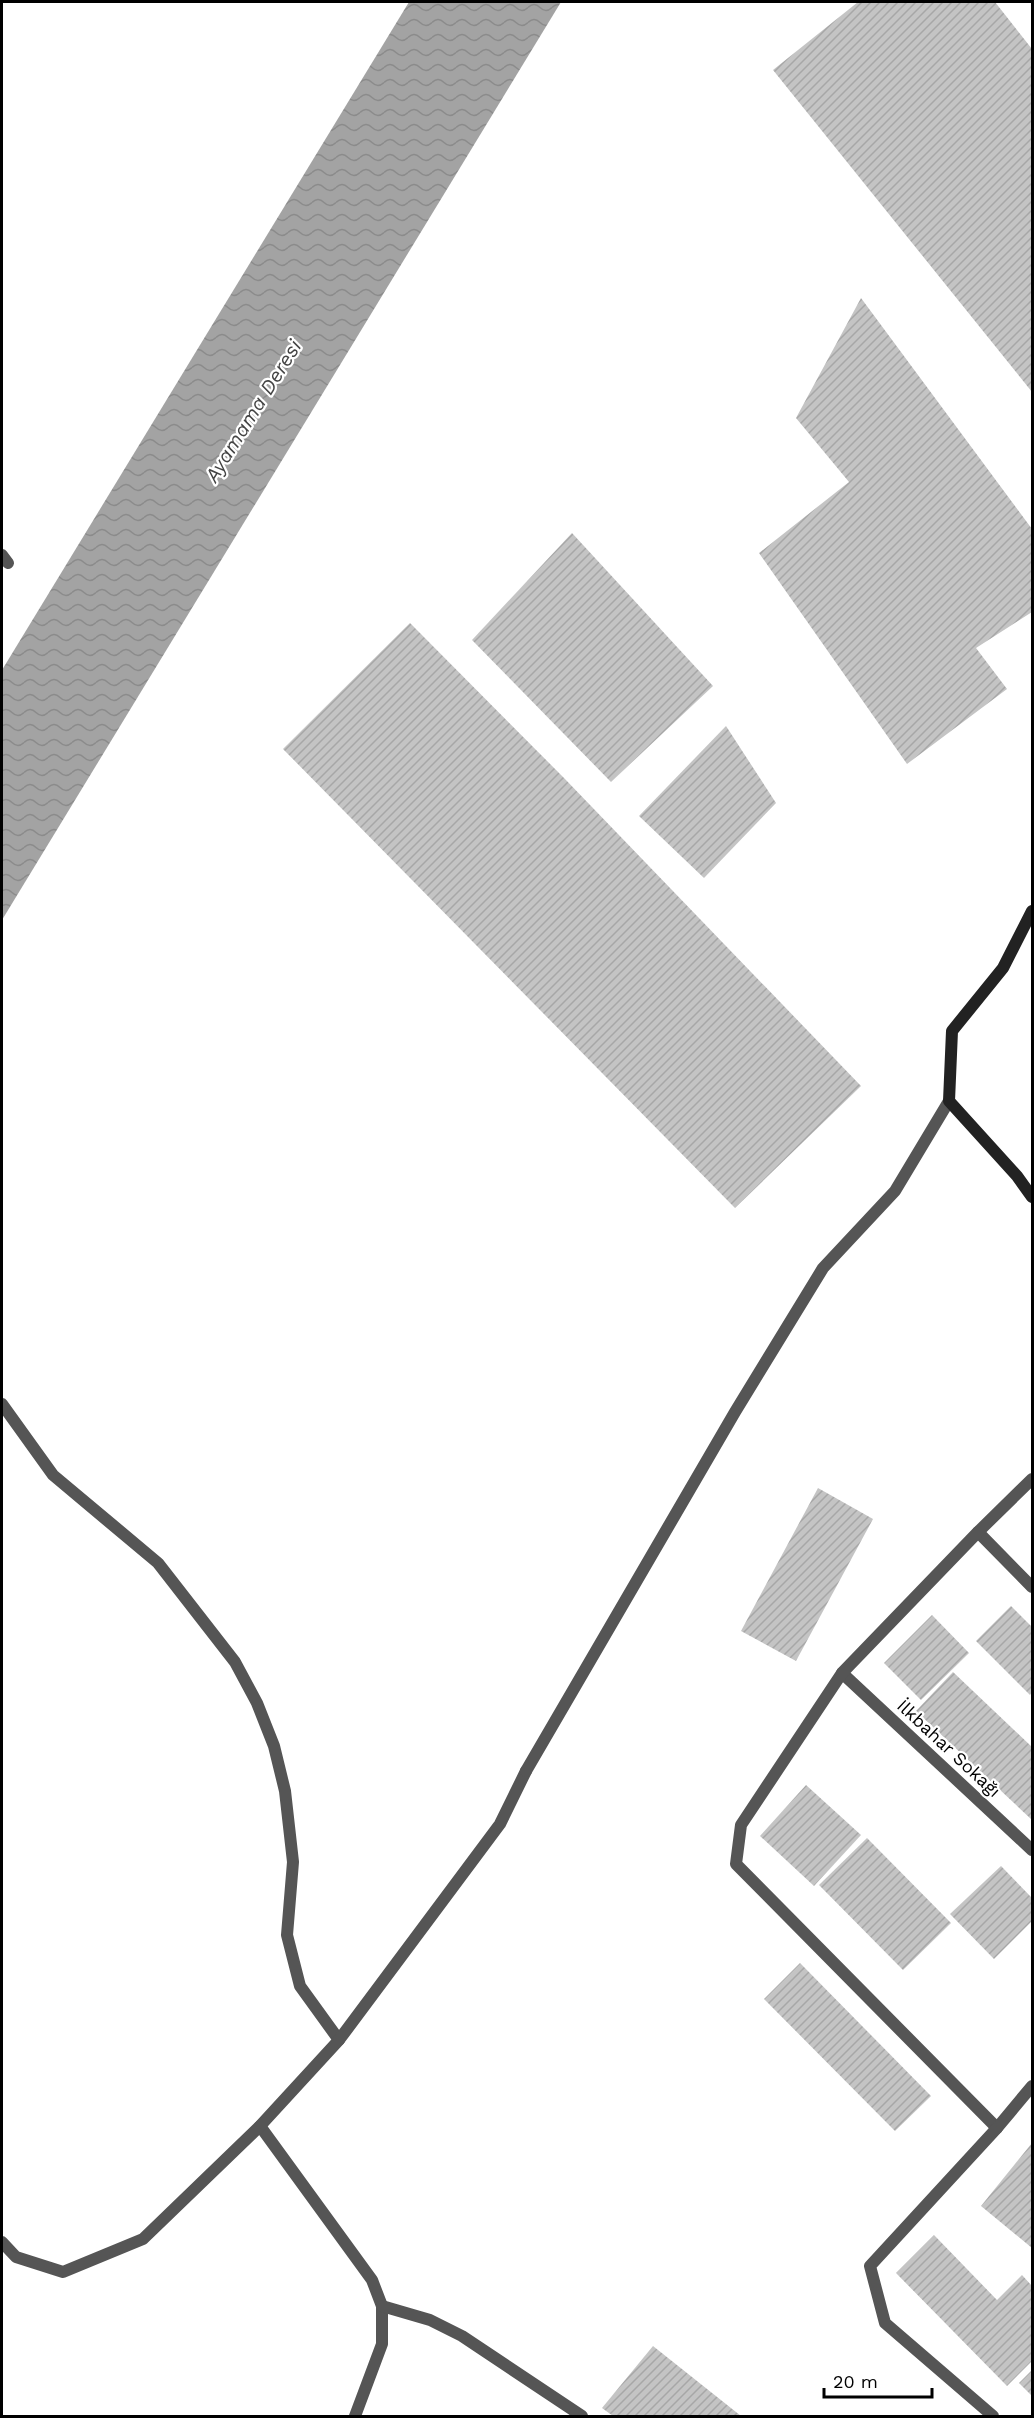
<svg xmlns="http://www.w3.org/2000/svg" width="1034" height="2418" viewBox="0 0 1034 2418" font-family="'Work Sans',sans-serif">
  <defs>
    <pattern id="water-waves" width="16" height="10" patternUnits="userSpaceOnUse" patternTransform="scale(1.5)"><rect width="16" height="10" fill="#a3a3a3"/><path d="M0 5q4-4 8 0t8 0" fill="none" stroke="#8b8b8b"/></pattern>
    <pattern id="building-hatch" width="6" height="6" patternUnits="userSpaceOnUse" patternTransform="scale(1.5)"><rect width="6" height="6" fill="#c4c4c4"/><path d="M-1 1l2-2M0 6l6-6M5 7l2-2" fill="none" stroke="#a7a7a7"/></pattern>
  </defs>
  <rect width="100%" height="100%" fill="#fff"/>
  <path fill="url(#water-waves)" d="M 409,2 L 561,2 L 2,920 L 2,670 Z"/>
  <g fill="url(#building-hatch)">
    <path d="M 858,2 L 995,2 L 1032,49 L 1032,392 L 773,70 Z"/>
    <path d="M 861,298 L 1032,529 L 1032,612 L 976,648 L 1007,689 L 907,764 L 759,553 L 849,482 L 796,418 Z"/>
    <path d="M 572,533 L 713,686 L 611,782 L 472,640 Z"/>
    <path d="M 410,623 L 564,778 L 861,1086 L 735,1208 L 283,749 Z"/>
    <path d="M 726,726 L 776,803 L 704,878 L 639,816 Z"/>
    <path d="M 818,1488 L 873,1519 L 796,1661 L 741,1631 Z"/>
    <path d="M 1011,1606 L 1032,1627 L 1032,1692 L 1030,1695 L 976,1641 Z"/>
    <path d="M 932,1615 L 969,1653 L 921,1700 L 884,1663 Z"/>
    <path d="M 953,1672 L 1032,1747 L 1032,1820 L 916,1711 Z"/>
    <path d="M 806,1785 L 861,1835 L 814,1886 L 760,1836 Z"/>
    <path d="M 867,1838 L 951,1923 L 903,1970 L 819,1885 Z"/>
    <path d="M 1001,1866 L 1032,1898 L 1032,1921 L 994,1959 L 950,1914 Z"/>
    <path d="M 800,1963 L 931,2096 L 895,2131 L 764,1999 Z"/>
    <path d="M 1032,2143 L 1032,2248 L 981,2206 Z"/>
    <path d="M 934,2235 L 997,2300 L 1022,2275 L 1032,2286 L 1032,2361 L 1007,2386 L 896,2273 Z"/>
    <path d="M 653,2346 L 741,2416 L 613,2416 L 602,2408 Z"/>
    <path d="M 1032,2370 L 1032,2396 L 1019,2383 Z"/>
  </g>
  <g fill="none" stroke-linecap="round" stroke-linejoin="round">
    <g stroke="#555" stroke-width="12">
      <path d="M 2,555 L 8,563"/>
      <path d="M 2,1404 L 53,1475 L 158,1563 L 235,1662 L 257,1703 L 274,1746 L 285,1791 L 293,1862 L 287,1935 L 300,1986 L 339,2040"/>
      <path d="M 260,2126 L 372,2280 L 382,2306 L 382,2344 L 355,2416"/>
      <path d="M 2,2242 L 16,2257 L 63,2272 L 143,2239 L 260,2126 L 339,2040 L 500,1824 L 526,1771"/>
      <path d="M 382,2306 L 430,2320 L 462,2336 L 582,2416"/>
    </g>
    <g stroke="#555" stroke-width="12">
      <path d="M 978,1532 L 1032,1587"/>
      <path d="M 842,1673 L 1032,1850"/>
      <path d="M 526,1771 L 735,1412 L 823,1268 L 895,1191 L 949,1101"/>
      <path d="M 997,2128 L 736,1864 L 741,1825 L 842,1673 L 978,1532 L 1032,1479"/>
      <path d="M 993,2416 L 885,2323 L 870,2266 L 997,2128 L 1032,2086"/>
    </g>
    <path stroke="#222" stroke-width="12" d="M 1032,911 L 1003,968 L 952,1031 L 949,1101 L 1017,1176 L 1032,1197"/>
  </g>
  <g text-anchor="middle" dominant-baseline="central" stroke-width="4.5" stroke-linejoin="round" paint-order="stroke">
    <g font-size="18" fill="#000" stroke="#fff">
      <text transform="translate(949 1748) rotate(43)">İlkbahar Sokağı</text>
    </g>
    <g font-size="20" font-style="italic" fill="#444" stroke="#fff">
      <text transform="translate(253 411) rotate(-58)">Ayamama Deresi</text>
    </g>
  </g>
  <rect width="1034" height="2418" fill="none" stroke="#000000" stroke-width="6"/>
  <path d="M824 2388v9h108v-9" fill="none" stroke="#000000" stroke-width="3"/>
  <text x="833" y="2388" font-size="18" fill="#000000" stroke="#ffffff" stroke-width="4.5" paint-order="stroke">20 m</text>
</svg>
